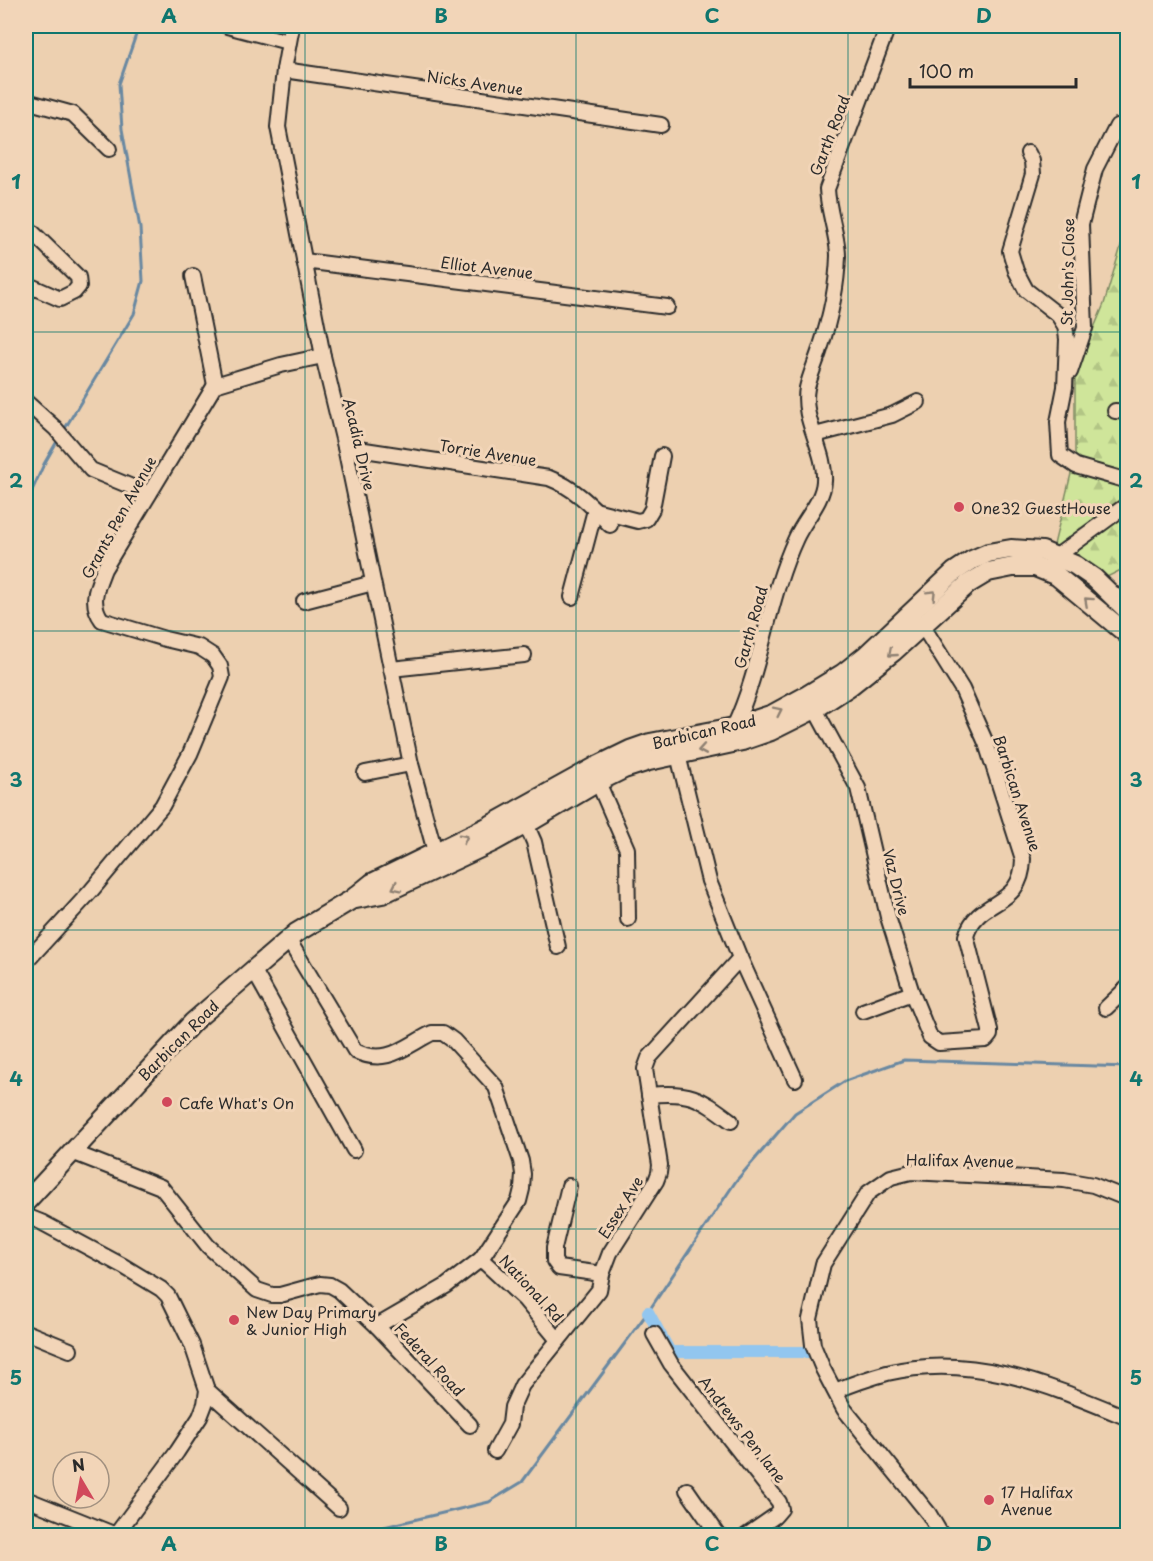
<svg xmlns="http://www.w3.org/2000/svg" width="1153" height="1561" viewBox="0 0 1153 1561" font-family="'Playpen Sans',sans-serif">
  <defs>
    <pattern id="forest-firs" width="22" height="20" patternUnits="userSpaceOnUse" patternTransform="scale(1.5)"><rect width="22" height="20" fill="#cfe59a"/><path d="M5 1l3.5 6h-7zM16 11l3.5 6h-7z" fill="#b2c585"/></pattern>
  </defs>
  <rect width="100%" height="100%" fill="#edd0b0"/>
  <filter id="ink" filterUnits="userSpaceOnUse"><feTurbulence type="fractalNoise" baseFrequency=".0167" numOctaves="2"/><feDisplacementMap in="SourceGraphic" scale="12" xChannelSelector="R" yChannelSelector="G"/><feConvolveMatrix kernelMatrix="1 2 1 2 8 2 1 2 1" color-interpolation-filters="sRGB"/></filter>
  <g filter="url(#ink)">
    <path fill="url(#forest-firs)" stroke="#7d8862" stroke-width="1.5" d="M 1127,226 L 1127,567 L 1105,578 L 1053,549 L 1075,457 L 1075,373 L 1104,304 Z"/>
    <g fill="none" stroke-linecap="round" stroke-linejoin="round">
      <g stroke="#6988a1" stroke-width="3">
        <path d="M 64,430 L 134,314 L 143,281 L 140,228 L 122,129 L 119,84 L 139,26"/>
        <path d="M 26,504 L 44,464 L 59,438"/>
        <path d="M 346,1536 L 489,1502 L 522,1482 L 648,1312 L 736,1181 L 795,1113 L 845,1081 L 904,1060 L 1128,1067"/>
      </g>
      <path stroke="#92c6ef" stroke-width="12" d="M 648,1312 L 670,1352 L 808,1352"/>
      <g stroke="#2b2b2b" stroke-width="18">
        <g id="street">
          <path d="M 227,26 L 288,42"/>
          <path d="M 292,26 L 284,70 L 278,127 L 323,356 L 345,447 L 411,764 L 437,859"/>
          <path d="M 284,70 L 661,125"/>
          <path d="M 26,101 L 73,114 L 109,149"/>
          <path d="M 1028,153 L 1032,161 L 1033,174 L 1010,251 L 1016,271 L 1026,290 L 1058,315 L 1065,326 L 1067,339 L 1065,387 L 1058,422 L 1060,455 L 1076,466 L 1128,481"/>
          <path d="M 26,226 L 78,277 L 79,286 L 74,292 L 60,299 L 26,284"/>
          <path d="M 304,261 L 667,307"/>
          <path d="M 193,276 L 215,385"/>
          <path d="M 1070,372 L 1085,328 L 1081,224 L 1095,169 L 1117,126"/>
          <path d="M 26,402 L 55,428 L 91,470 L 149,494"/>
          <path d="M 1115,411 L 1128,412"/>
          <path d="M 815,435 L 892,415 L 918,402"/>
          <path d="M 345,447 L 549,478 C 575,488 591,505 610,525"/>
          <path d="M 1052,562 L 1057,556 L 1128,504"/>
          <path d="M 572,597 L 595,510 L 638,521 L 646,519 L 652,509 L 662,456"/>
          <path d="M 304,601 L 373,583"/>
          <path d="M 391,669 L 524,655"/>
          <path d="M 815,709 L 858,788 L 888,917 L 912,993 L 930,1037 L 939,1043 L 986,1040 L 990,1035 L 990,1030 L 966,936 C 978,896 1022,910 1023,859 L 986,743 L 962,689 L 922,625"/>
          <path d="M 734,727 C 762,667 768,598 796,538 C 804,520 823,501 824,481 C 826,450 801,420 807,388 C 810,375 816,362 820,349 C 830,319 837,288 838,256 C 838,237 828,211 827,189 L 888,26"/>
          <path d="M 678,755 L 709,881 L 740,958 L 795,1079"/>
          <path d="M 365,773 L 411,764"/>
          <path d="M 598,782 L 627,849 L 628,919"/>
          <path d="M 526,824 L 534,842 L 558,947"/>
          <path d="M 288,939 L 355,1051 C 387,1066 404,1047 432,1033 L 443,1033 L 454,1041 L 496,1087 L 521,1161 L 523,1174 L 522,1189 L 519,1201 L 481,1259 L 446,1286 L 377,1326"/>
          <path d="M 26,962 L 91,891 L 162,806 L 190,754 L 222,677 L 220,666 L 213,656 L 199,647 L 165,639 L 102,620 C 89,603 97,587 104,569 L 215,385 L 281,365 L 323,356"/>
          <path d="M 253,969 L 354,1150"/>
          <path d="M 1106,1008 L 1128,987"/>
          <path d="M 863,1011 L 912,993"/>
          <path d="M 649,1095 C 690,1091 699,1097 731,1121"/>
          <path d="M 72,1152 L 161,1187 L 208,1246 L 257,1290 L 272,1295 L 280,1295 L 320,1284 L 330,1285 L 339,1290 L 377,1326 L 470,1425"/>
          <path d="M 569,1186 L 554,1248 L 554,1261 L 559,1268 L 602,1274"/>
          <path d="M 26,1216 L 41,1222 L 123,1266 L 161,1289 L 168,1296 L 192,1345 L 207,1390 L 205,1404 L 200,1417 L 177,1452 L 115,1536"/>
          <path d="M 481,1259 L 525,1300 L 558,1340"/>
          <path d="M 26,1332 L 70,1350"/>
          <path d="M 654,1334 L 671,1364 L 779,1502 L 781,1509 L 775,1516 L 746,1536"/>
          <path d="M 207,1390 L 339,1508"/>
          <path d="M 835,1391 C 852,1384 869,1378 887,1373 C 973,1352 1050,1386 1128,1418"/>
          <path d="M 495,1451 L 510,1424 L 512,1407 L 522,1385 L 599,1290 L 602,1274 L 610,1253 L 656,1181 L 659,1173 L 660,1165 L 645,1069 L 649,1058 L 740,958"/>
          <path d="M 687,1490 L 719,1536"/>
          <path d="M 26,1499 L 116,1535"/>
          <path d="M 942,1536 L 929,1514 L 844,1409 L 823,1369 L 813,1345 L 810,1319 L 823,1264 L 868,1193 L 891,1177 L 911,1172 L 1064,1180 L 1093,1185 L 1128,1199"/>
        </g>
      </g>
      <g stroke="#2b2b2b" stroke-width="22">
        <g id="secondary">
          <path d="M 356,899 L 382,894 L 493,842 L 535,819 L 598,782 L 624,769 L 649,761 L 742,741 L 771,731 L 815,709 L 850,686 L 893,652 L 968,584 L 988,572 L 1013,567 L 1035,567 L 1057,576 L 1128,635"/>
          <path d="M 26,1202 L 193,1022 L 296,933 L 351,900 L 372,883 L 485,828 L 595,767 L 630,750 L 650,743 L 734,727 L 773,714 L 806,696 L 842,674 L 866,655 L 954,572 L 972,560 L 988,553 L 1011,549 L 1042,551 L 1075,565 L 1094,578 L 1128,611"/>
        </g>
      </g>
      <use href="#street" stroke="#f2d5b8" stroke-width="14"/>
      <use href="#secondary" stroke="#f2d5b8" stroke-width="18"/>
    </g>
    <defs><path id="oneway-chevron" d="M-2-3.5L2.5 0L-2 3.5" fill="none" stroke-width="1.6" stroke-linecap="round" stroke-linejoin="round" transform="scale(1.5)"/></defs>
    <g stroke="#8e8072">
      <use href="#oneway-chevron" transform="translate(932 594) rotate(-45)"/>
      <use href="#oneway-chevron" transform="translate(1088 601) rotate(-138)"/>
      <use href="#oneway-chevron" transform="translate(892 653) rotate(139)"/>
      <use href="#oneway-chevron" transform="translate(778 711) rotate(-26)"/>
      <use href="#oneway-chevron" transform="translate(702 750) rotate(170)"/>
      <use href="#oneway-chevron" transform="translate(464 838) rotate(-27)"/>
      <use href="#oneway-chevron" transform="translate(396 887) rotate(154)"/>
    </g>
  </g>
  <path fill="none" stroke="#0f766e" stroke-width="1.5" stroke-opacity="0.55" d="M 305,26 L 305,1536M 576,26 L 576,1536M 848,26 L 848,1536M 26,332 L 1128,332M 26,631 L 1128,631M 26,930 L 1128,930M 26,1229 L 1128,1229"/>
  <g fill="#d1495b" stroke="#f2d5b8" stroke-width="2">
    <circle cx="959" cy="507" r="6"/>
    <circle cx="167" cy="1102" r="6"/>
    <circle cx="234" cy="1320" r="6"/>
    <circle cx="989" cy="1500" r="6"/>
  </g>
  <g text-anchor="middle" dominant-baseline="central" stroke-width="6" stroke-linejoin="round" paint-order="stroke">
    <g font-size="15" fill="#2b2b2b" stroke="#f2d5b8">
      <text transform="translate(475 82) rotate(8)">Nicks Avenue</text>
      <text transform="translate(829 135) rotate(-69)">Garth Road</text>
      <text transform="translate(487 267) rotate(7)">Elliot Avenue</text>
      <text transform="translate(1067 272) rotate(-89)">St John's Close</text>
      <text transform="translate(360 444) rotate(77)">Acadia Drive</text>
      <text transform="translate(488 452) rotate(9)">Torrie Avenue</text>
      <text transform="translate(118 517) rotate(-61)">Grants Pen Avenue</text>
      <text transform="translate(750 627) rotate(-74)">Garth Road</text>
      <text transform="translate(704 731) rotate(-13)">Barbican Road</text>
      <text transform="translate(1018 793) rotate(72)">Barbican Avenue</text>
      <text transform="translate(897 882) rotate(76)">Vaz Drive</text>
      <text transform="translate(178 1040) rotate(-45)">Barbican Road</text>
      <text transform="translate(960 1160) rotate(1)">Halifax Avenue</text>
      <text transform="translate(620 1207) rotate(-58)">Essex Ave</text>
      <text transform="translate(532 1288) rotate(47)">National Rd</text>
      <text transform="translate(430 1359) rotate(47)">Federal Road</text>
      <text transform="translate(743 1429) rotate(52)">Andrews Pen lane</text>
    </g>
    <g font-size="15" fill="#2b2b2b" stroke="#f2d5b8" text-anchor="start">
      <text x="971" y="507">One32 GuestHouse</text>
      <text x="179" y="1102">Cafe What's On</text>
      <text x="246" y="1311">New Day Primary<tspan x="246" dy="17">&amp; Junior High</tspan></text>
      <text x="1001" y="1491">17 Halifax<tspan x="1001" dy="17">Avenue</tspan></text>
    </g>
  </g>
  <rect width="1153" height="1561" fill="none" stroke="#f2d5b8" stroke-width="66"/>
  <g transform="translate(81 1480) rotate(350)"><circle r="28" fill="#f2d5b8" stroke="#a29180" stroke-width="1.5"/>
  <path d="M0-4.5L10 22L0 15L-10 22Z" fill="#d1495b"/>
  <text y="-9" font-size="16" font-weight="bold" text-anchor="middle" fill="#2b2b2b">N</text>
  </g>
  <path d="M910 78v9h166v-9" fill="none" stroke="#2b2b2b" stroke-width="3"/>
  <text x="919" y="78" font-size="18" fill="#2b2b2b" stroke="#f2d5b8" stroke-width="4.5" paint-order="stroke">100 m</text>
  <rect x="33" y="33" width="1087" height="1495" fill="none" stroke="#0f766e" stroke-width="2"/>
  <g font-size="20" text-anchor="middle" font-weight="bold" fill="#0f766e">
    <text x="169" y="23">A</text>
    <text x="441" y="23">B</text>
    <text x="712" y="23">C</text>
    <text x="984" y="23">D</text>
    <text x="16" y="189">1</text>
    <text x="1136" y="189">1</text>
    <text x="16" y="488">2</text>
    <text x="1136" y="488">2</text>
    <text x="16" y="787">3</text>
    <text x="1136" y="787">3</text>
    <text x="16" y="1086">4</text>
    <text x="1136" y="1086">4</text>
    <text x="16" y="1385">5</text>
    <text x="1136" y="1385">5</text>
    <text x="169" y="1551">A</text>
    <text x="441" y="1551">B</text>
    <text x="712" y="1551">C</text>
    <text x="984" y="1551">D</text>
  </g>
</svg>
